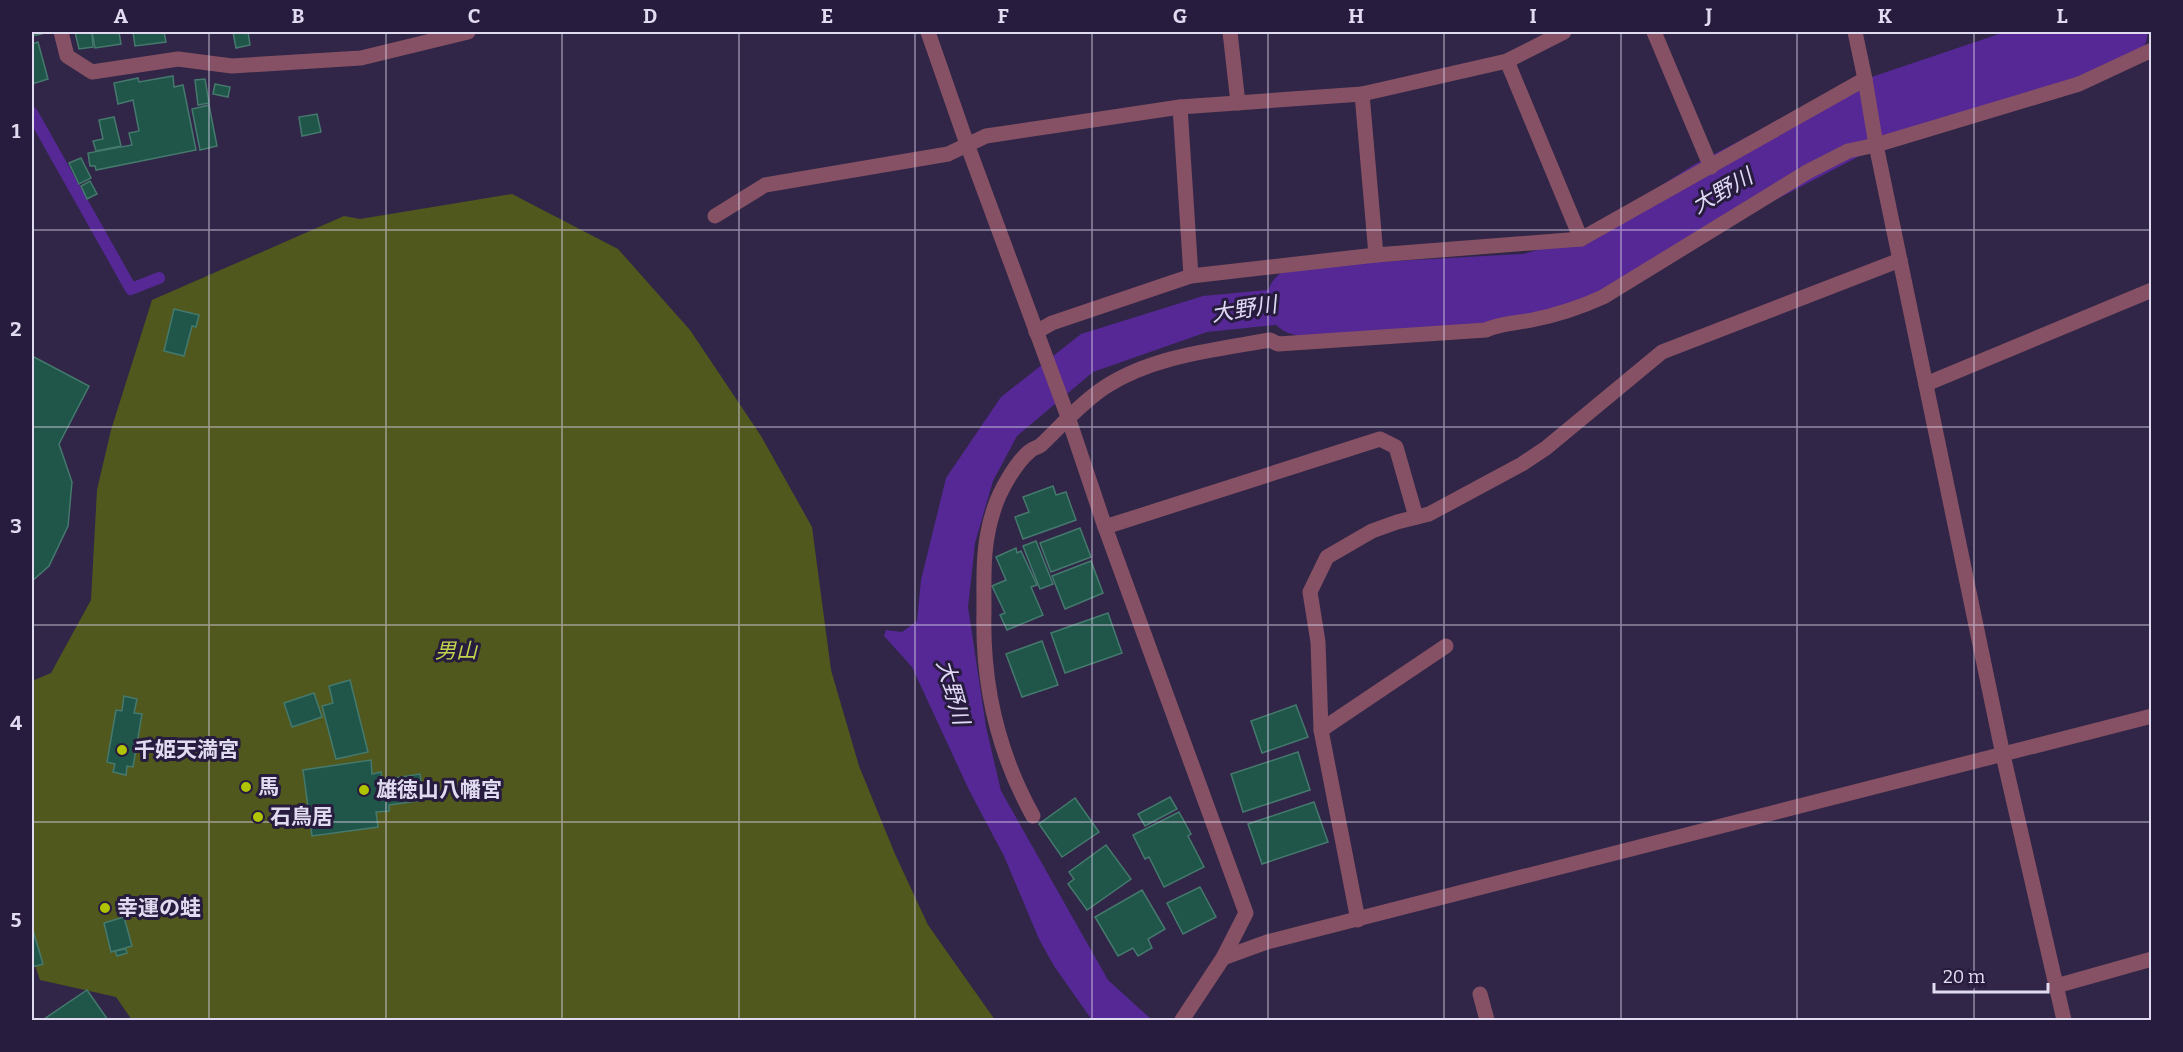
<svg xmlns="http://www.w3.org/2000/svg" width="2183" height="1052" viewBox="0 0 2183 1052" font-family="Bitter,'Noto Sans JP',serif">
  <rect width="100%" height="100%" fill="#312647"/>
  <path fill="#50581d" d="M 512,194 L 618,249 L 690,330 L 761,436 L 812,527 L 831,670 L 859,766 L 895,854 L 928,925 L 995,1020 L 132,1020 L 116,997 L 40,980 L 32,956 L 32,681 L 51,673 L 91,600 L 97,490 L 111,430 L 152,300 L 344,216 L 360,219 Z"/>
  <path fill="#552895" d="M 1385,279 L 1403,312 L 1207,332 L 1093,372 L 1017,436 L 993,481 L 975,543 L 968,607 L 986,727 L 1001,791 L 1108,980 L 1152,1020 L 1092,1020 L 1054,966 L 1039,939 L 1004,856 L 969,790 L 912,667 L 884,636 L 886,630 L 902,632 L 917,621 L 921,580 L 946,478 L 1001,397 L 1081,334 L 1203,296 Z"/>
  <g fill="none" stroke-linecap="round" stroke-linejoin="round">
    <path stroke="#552895" stroke-width="12" d="M 32,113 L 131,289 L 159,278"/>
    <path stroke="#552895" stroke-width="69" d="M 1301,301 L 1530,288 L 1594,269 L 1714,193 L 1858,118 L 2113,32"/>
  </g>
  <g fill="#20554a" stroke="#45796d" stroke-width="1.5">
    <path d="M 32,32 L 42,32 L 42,34 L 32,36 Z"/>
    <path d="M 75,32 L 92,32 L 93,47 L 79,49 Z"/>
    <path d="M 92,32 L 119,32 L 121,44 L 95,48 Z"/>
    <path d="M 133,32 L 164,32 L 166,42 L 135,46 Z"/>
    <path d="M 233,32 L 248,32 L 250,45 L 236,48 Z"/>
    <path d="M 38,42 L 48,79 L 32,84 L 32,44 Z"/>
    <path d="M 173,76 L 174,87 L 183,85 L 196,150 L 96,170 L 95,166 L 90,166 L 88,153 L 132,145 L 129,133 L 139,131 L 133,100 L 118,104 L 114,83 L 138,78 L 139,82 Z"/>
    <path d="M 205,79 L 209,103 L 198,105 L 195,80 Z"/>
    <path d="M 215,84 L 230,87 L 228,97 L 213,94 Z"/>
    <path d="M 209,105 L 217,146 L 200,150 L 192,109 Z"/>
    <path d="M 317,114 L 321,132 L 302,136 L 299,117 Z"/>
    <path d="M 114,117 L 121,146 L 96,151 L 93,141 L 103,139 L 99,120 Z"/>
    <path d="M 81,158 L 91,178 L 79,184 L 69,163 Z"/>
    <path d="M 90,181 L 97,194 L 87,199 L 81,186 Z"/>
    <path d="M 174,309 L 199,315 L 196,327 L 192,326 L 184,356 L 164,351 Z"/>
    <path d="M 32,356 L 89,386 L 59,444 L 72,482 L 68,526 L 49,566 L 32,581 Z"/>
    <path d="M 1053,486 L 1056,495 L 1066,492 L 1076,520 L 1023,539 L 1015,517 L 1029,512 L 1023,497 Z"/>
    <path d="M 1080,528 L 1091,557 L 1051,572 L 1040,543 Z"/>
    <path d="M 1036,541 L 1053,584 L 1040,589 L 1023,546 Z"/>
    <path d="M 1016,548 L 1017,553 L 1021,551 L 1037,585 L 1031,587 L 1043,615 L 1007,630 L 1000,615 L 1005,613 L 992,586 L 1006,580 L 996,557 Z"/>
    <path d="M 1091,561 L 1103,593 L 1065,609 L 1052,576 Z"/>
    <path d="M 1108,613 L 1122,653 L 1065,673 L 1051,633 Z"/>
    <path d="M 1042,641 L 1058,685 L 1022,697 L 1006,654 Z"/>
    <path d="M 350,680 L 368,752 L 336,759 L 322,706 L 333,703 L 329,686 Z"/>
    <path d="M 314,693 L 322,717 L 292,727 L 284,703 Z"/>
    <path d="M 124,696 L 137,699 L 134,713 L 142,714 L 133,767 L 127,766 L 126,775 L 113,772 L 115,764 L 107,762 L 116,710 L 122,711 Z"/>
    <path d="M 1296,705 L 1308,737 L 1262,753 L 1251,721 Z"/>
    <path d="M 1298,752 L 1310,790 L 1243,812 L 1231,774 Z"/>
    <path d="M 371,760 L 372,774 L 381,772 L 382,780 L 420,774 L 424,800 L 389,805 L 389,811 L 376,812 L 378,827 L 312,836 L 303,770 Z"/>
    <path d="M 1170,797 L 1177,809 L 1145,826 L 1138,814 Z"/>
    <path d="M 1075,798 L 1099,832 L 1062,857 L 1039,824 Z"/>
    <path d="M 1314,802 L 1328,842 L 1262,864 L 1248,824 Z"/>
    <path d="M 1179,812 L 1191,834 L 1188,836 L 1204,867 L 1164,887 L 1149,857 L 1145,859 L 1133,835 Z"/>
    <path d="M 1106,845 L 1131,879 L 1087,910 L 1068,884 L 1074,879 L 1069,872 Z"/>
    <path d="M 1200,887 L 1216,917 L 1183,934 L 1167,903 Z"/>
    <path d="M 1142,890 L 1165,929 L 1148,939 L 1152,948 L 1138,956 L 1133,948 L 1118,956 L 1095,917 Z"/>
    <path d="M 124,917 L 132,946 L 111,952 L 104,923 Z"/>
    <path d="M 32,927 L 43,964 L 32,967 Z"/>
    <path d="M 126,949 L 127,953 L 117,956 L 115,951 Z"/>
    <path d="M 87,990 L 108,1020 L 45,1020 L 44,1019 Z"/>
  </g>
  <g fill="none" stroke-linecap="round" stroke-linejoin="round">
    <g stroke="#865164" stroke-width="15">
      <path d="M 61,32 L 67,56 L 92,72 L 178,59 L 232,66 L 361,58 L 468,32"/>
      <path d="M 928,32 L 967,144 L 1068,417 L 1105,527 L 1246,913 L 1223,958 L 1182,1020"/>
      <path d="M 1230,32 L 1238,103"/>
      <path d="M 1654,32 L 1711,167"/>
      <path d="M 1855,32 L 1865,79 L 1876,145 L 2003,755 L 2064,1020"/>
      <path d="M 1507,61 L 1581,239"/>
      <path d="M 1362,94 L 1376,255"/>
      <path d="M 1180,107 L 1191,276"/>
      <path d="M 715,216 L 765,185 L 948,154 L 986,136 L 1180,107 L 1362,94 L 1507,61 L 1564,32"/>
      <path d="M 1036,332 L 1052,323 L 1191,276 L 1376,255 L 1581,239 L 1865,79"/>
      <path d="M 1926,384 L 2152,290"/>
      <path d="M 1105,527 L 1380,439 L 1396,447 L 1416,517"/>
      <path d="M 1321,730 L 1446,646"/>
      <path d="M 1033,816 C 998,753 982,685 984,612 C 984,574 982,545 994,509 C 999,492 1016,462 1030,451 C 1033,448 1037,448 1041,445 C 1062,425 1081,403 1105,387 C 1153,356 1214,350 1270,340 L 1278,344 L 1486,330 C 1500,323 1517,323 1532,320 C 1557,315 1579,308 1603,297 L 1807,172 L 1848,151 L 1876,145 L 2079,84 L 2152,50"/>
      <path d="M 1358,920 L 1321,730 L 1318,642 L 1310,592 L 1327,557 L 1372,531 L 1397,522 L 1429,514 L 1522,464 L 1546,448 L 1662,352 L 1900,260"/>
      <path d="M 1223,958 L 1267,942 L 2152,716"/>
      <path d="M 2056,986 L 2152,959"/>
      <path d="M 1480,994 L 1487,1020"/>
    </g>
  </g>
  <path fill="none" stroke="#e1dbf1" stroke-width="1.5" stroke-opacity="0.55" d="M 209,32 L 209,1020M 386,32 L 386,1020M 562,32 L 562,1020M 739,32 L 739,1020M 915,32 L 915,1020M 1092,32 L 1092,1020M 1268,32 L 1268,1020M 1444,32 L 1444,1020M 1621,32 L 1621,1020M 1797,32 L 1797,1020M 1974,32 L 1974,1020M 32,230 L 2152,230M 32,427 L 2152,427M 32,625 L 2152,625M 32,822 L 2152,822"/>
  <g fill="#b0c500" stroke="#271c3d" stroke-width="2">
    <circle cx="122" cy="750" r="6"/>
    <circle cx="246" cy="787" r="6"/>
    <circle cx="364" cy="790" r="6"/>
    <circle cx="258" cy="817" r="6"/>
    <circle cx="105" cy="908" r="6"/>
  </g>
  <g text-anchor="middle" dominant-baseline="central" stroke-width="6" stroke-linejoin="round" paint-order="stroke">
    <g font-size="21" font-style="italic" fill="#c0d44e" stroke="#271c3d">
      <text x="456" y="651">男山</text>
    </g>
    <g font-size="21" font-weight="bold" fill="#e1dbf1" stroke="#271c3d" text-anchor="start">
      <text x="134" y="750">千姫天満宮</text>
      <text x="258" y="787">馬</text>
      <text x="376" y="790">雄徳山八幡宮</text>
      <text x="270" y="817">石鳥居</text>
      <text x="117" y="908">幸運の蛙</text>
    </g>
    <g font-size="22" font-style="italic" fill="#e0d9f5" stroke="#271c3d">
      <text transform="translate(1722 191) rotate(-30)">大野川</text>
      <text transform="translate(1244 309) rotate(-9)">大野川</text>
      <text transform="translate(953 692) rotate(74)">大野川</text>
    </g>
  </g>
  <rect width="2183" height="1052" fill="none" stroke="#271c3d" stroke-width="66"/>
  <path d="M1934 983v9h114v-9" fill="none" stroke="#e1dbf1" stroke-width="3"/>
  <text x="1943" y="983" font-size="18" fill="#e1dbf1" stroke="#271c3d" stroke-width="4.5" paint-order="stroke">20 m</text>
  <rect x="33" y="33" width="2117" height="986" fill="none" stroke="#e1dbf1" stroke-width="2"/>
  <g font-size="20" text-anchor="middle" font-weight="bold" fill="#e1dbf1">
    <text x="121" y="23">A</text>
    <text x="298" y="23">B</text>
    <text x="474" y="23">C</text>
    <text x="650" y="23">D</text>
    <text x="827" y="23">E</text>
    <text x="1003" y="23">F</text>
    <text x="1180" y="23">G</text>
    <text x="1356" y="23">H</text>
    <text x="1533" y="23">I</text>
    <text x="1709" y="23">J</text>
    <text x="1885" y="23">K</text>
    <text x="2062" y="23">L</text>
    <text x="16" y="138">1</text>
    <text x="16" y="336">2</text>
    <text x="16" y="533">3</text>
    <text x="16" y="730">4</text>
    <text x="16" y="927">5</text>
  </g>
</svg>
